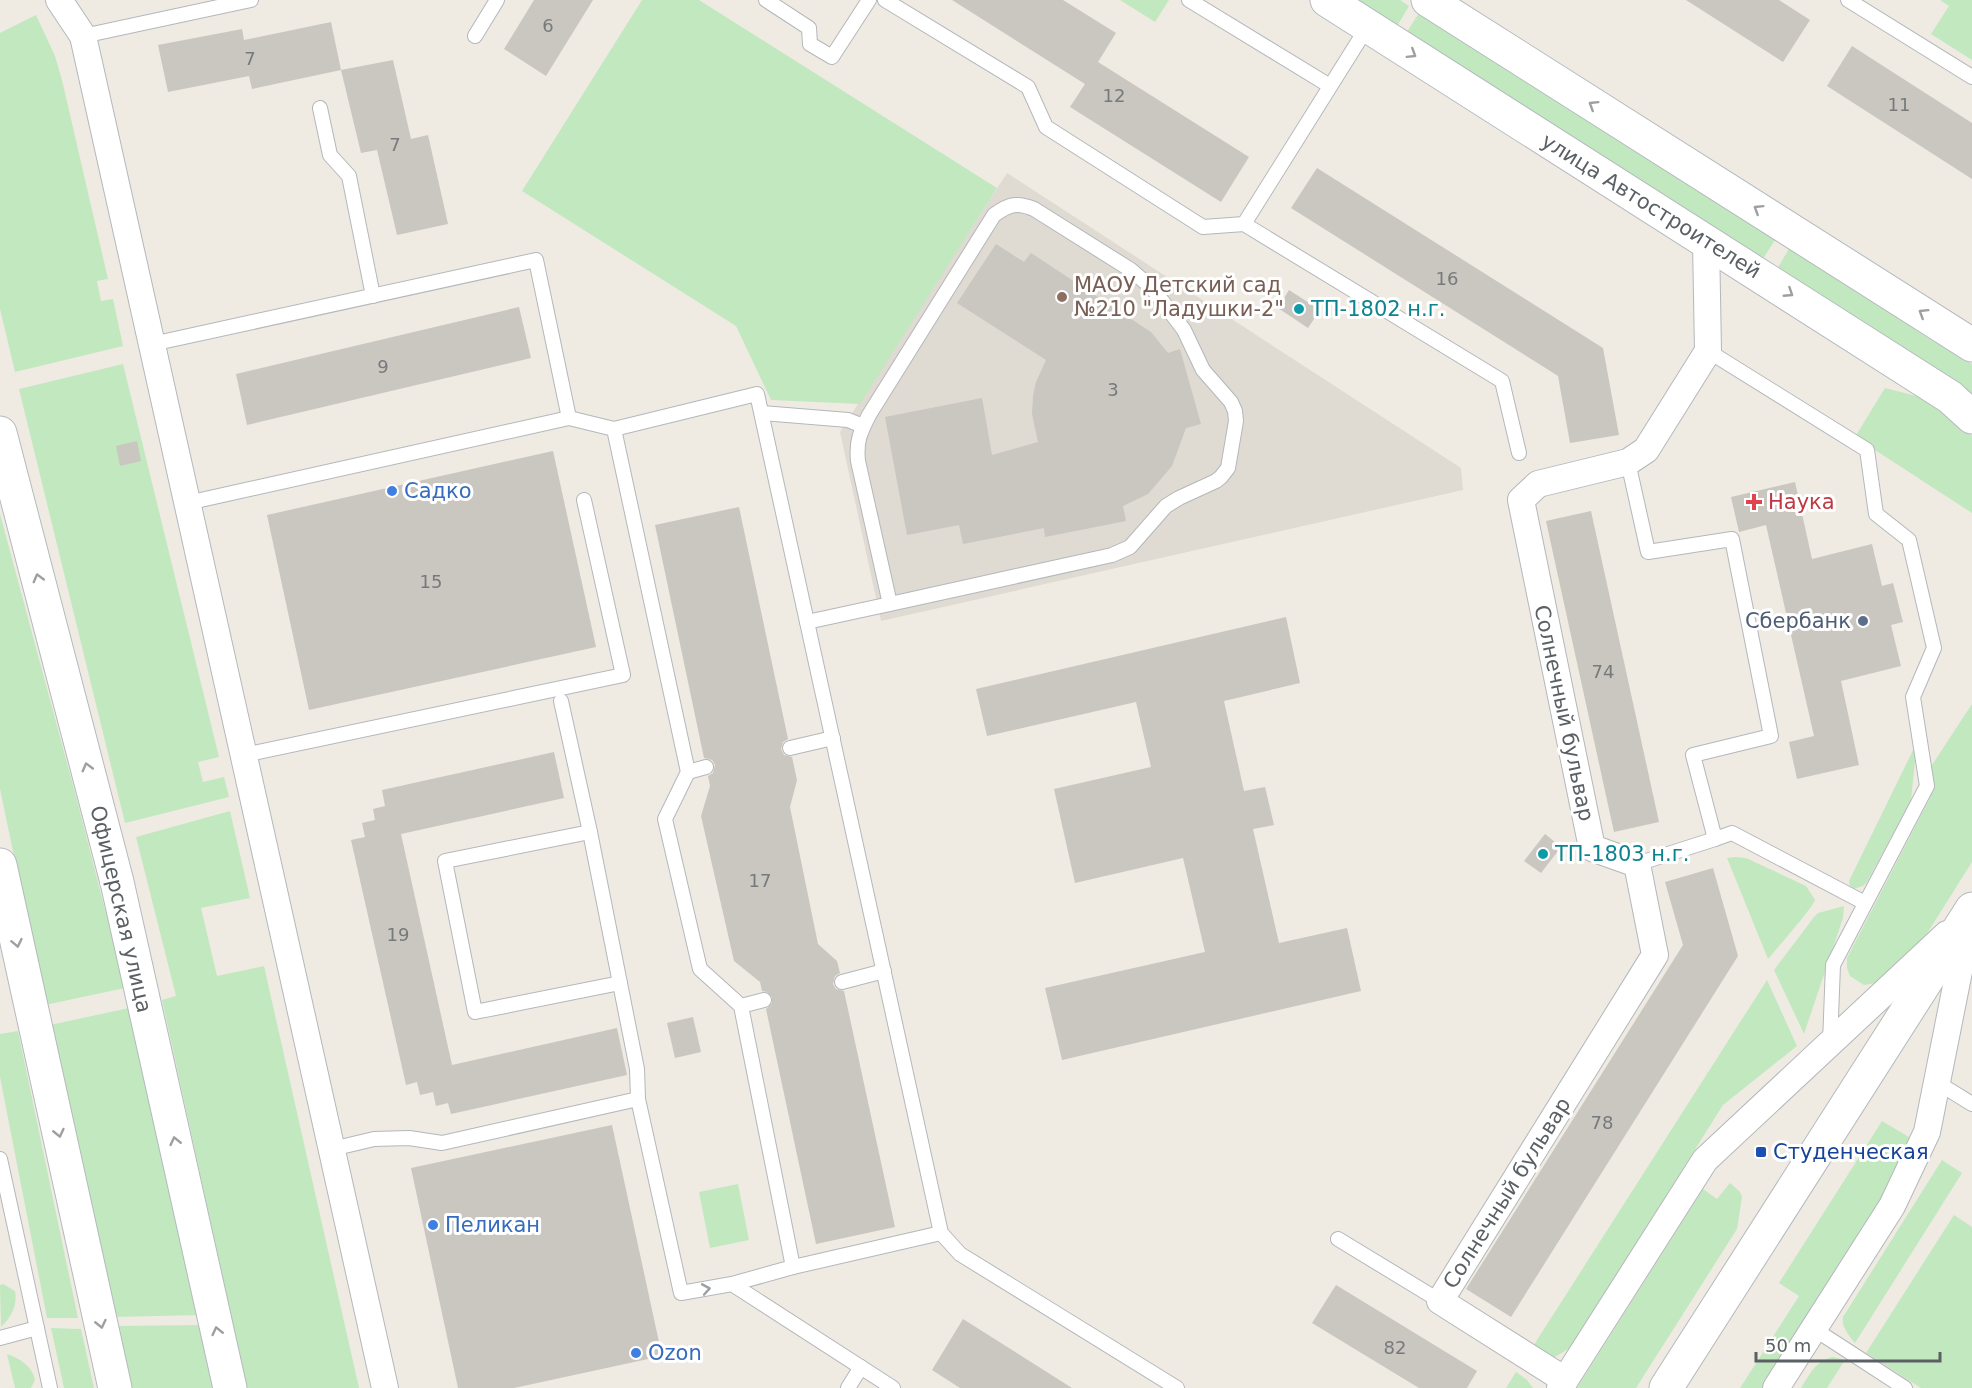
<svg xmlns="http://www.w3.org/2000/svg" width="1972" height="1388" viewBox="0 0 1972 1388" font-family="'DejaVu Sans',sans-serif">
  <rect width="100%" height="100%" fill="#efebe3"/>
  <path fill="#dfdad2" d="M 1007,173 L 1461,468 L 1463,490 L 881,621 L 840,432 Z"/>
  <g fill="#c2e8bf">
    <path d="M 642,0 L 699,0 L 997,188 L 860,404 L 771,400 L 736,326 L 522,191 Z"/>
    <path d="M 1120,0 L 1169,0 L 1155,22 Z"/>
    <path d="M 1352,0 L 1400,0 L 1409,6 L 1396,28 Z"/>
    <path d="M 1940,0 L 1972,0 L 1972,60 L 1931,34 L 1949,6 Z"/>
    <path d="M 1419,13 L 1775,240 L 1761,262 L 1405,35 Z"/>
    <path d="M 36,15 L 55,56 L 62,80 L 108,279 L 97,281 L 101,301 L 113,299 L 123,346 L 15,372 L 0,309 L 0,33 Z"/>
    <path d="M 1790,247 L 1928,338 L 1972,364 L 1972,401 L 1776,271 Z"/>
    <path d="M 123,364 L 219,757 L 198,762 L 203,782 L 224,777 L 229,797 L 125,823 L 19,389 Z"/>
    <path d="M 1885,388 L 1932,400 L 1972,436 L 1972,513 L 1855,437 Z"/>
    <path d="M 0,514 L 77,800 L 125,988 L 45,1005 L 0,789 Z"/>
    <path d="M 1972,704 L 1972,862 L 1928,932 L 1904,961 L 1876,983 L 1864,985 L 1850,976 L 1847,968 L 1847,958 L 1930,798 L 1932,790 L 1930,768 Z"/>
    <path d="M 1917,742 L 1911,800 L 1867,882 L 1863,886 L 1853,889 L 1850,886 L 1849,881 Z"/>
    <path d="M 230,811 L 250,898 L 201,908 L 217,976 L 264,966 L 359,1388 L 247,1388 L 162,1000 L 176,996 L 136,837 Z"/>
    <path d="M 1735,857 L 1746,858 L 1806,886 L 1815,900 C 1812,909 1777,948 1768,959 L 1727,858 Z"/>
    <path d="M 1844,906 L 1843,918 L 1804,1034 L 1774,970 L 1814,917 L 1818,913 Z"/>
    <path d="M 1767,980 L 1797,1046 L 1723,1105 L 1570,1348 L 1553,1358 L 1530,1351 Z"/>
    <path d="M 129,1008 L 201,1315 L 114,1317 L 50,1025 Z"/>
    <path d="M 18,1031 L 78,1318 L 47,1318 L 0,1077 L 0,1034 Z"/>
    <path d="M 1882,1121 L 1909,1137 L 1882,1207 L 1767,1388 L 1740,1388 L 1799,1296 L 1779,1283 Z"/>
    <path d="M 1942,1160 L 1962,1173 L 1855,1343 C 1849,1335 1841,1327 1843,1317 Z"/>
    <path d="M 1730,1183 L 1740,1192 L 1742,1197 L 1737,1229 L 1636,1388 L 1577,1388 L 1703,1189 L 1717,1199 Z"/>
    <path d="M 738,1184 L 749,1240 L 710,1248 L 699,1192 Z"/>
    <path d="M 1954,1215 L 1972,1227 L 1972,1388 L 1921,1388 L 1866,1353 Z"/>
    <path d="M 3,1284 L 15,1291 C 18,1305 11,1317 1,1327 L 0,1285 Z"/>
    <path d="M 203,1325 L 216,1388 L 129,1388 L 114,1326 Z"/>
    <path d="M 51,1328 L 81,1329 L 94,1388 L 64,1388 Z"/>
    <path d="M 7,1354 C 21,1359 32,1366 35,1380 L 31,1388 L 15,1388 Z"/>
    <path d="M 1833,1357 L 1845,1360 L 1827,1388 L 1801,1388 C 1810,1374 1816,1360 1833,1357 Z"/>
    <path d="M 1516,1372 L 1527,1380 L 1533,1388 L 1506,1388 Z"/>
  </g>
  <g fill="#cac6c0">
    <path d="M 534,0 L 593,0 L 546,76 L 504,49 Z"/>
    <path d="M 952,0 L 1063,0 L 1116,33 L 1098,62 L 1249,157 L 1221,202 L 1070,107 L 1085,84 Z"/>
    <path d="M 1686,0 L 1779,0 L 1810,20 L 1783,62 Z"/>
    <path d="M 331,22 L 341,70 L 252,89 L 249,76 L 168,92 L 158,45 L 242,29 L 244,40 Z"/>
    <path d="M 1852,46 L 1972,123 L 1972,179 L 1827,86 Z"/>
    <path d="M 393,60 L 411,139 L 428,135 L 448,224 L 397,235 L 377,150 L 361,153 L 341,70 Z"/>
    <path d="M 1317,168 L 1603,348 L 1619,435 L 1570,443 L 1558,376 L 1291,208 Z"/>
    <path d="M 996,244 L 1024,262 L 1031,253 L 1151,332 L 1168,353 L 1180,349 L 1201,424 L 1186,428 L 1172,466 L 1148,494 L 1123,506 L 1126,521 L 1045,537 L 1044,528 L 963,544 L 959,525 L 907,535 L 885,417 L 982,398 L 992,455 L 1038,442 L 1032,414 L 1033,396 L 1036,382 L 1046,360 L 957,303 Z"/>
    <path d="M 1289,290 L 1320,310 L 1308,328 L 1278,308 Z"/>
    <path d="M 519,307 L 531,358 L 247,425 L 236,374 Z"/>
    <path d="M 137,441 L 141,461 L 120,466 L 116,446 Z"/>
    <path d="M 553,451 L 596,647 L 309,710 L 267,515 Z"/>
    <path d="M 1795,482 L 1812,559 L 1872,544 L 1882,586 L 1893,583 L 1903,622 L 1891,625 L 1901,666 L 1841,681 L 1859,765 L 1797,779 L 1789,742 L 1814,736 L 1766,525 L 1739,532 L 1731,497 Z"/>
    <path d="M 739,507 L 788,739 L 783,742 L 781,749 L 784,755 L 792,757 L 797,780 L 790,807 L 818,944 L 837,961 L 840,973 L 835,976 L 833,984 L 836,989 L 844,991 L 895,1227 L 816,1244 L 766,1009 L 772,1003 L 772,997 L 767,992 L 762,991 L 760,982 L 734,961 L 701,816 L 710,786 L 708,776 L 713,773 L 715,765 L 712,760 L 704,758 L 655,525 Z"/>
    <path d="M 1591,511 L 1659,822 L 1614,832 L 1546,521 Z"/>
    <path d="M 1286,617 L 1300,683 L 1224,701 L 1244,791 L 1265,787 L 1274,825 L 1253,829 L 1279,943 L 1347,928 L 1361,991 L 1062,1060 L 1045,988 L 1205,952 L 1183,858 L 1075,883 L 1054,789 L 1151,767 L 1136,702 L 987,736 L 976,689 Z"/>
    <path d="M 554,752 L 564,798 L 401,834 L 452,1065 L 617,1028 L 627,1075 L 451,1114 L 448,1103 L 436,1106 L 433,1092 L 420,1095 L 417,1082 L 406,1085 L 351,840 L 365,837 L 362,823 L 375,820 L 373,809 L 385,806 L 382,790 Z"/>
    <path d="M 1545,834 L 1561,847 L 1541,873 L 1524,861 Z"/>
    <path d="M 1713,868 L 1738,956 L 1511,1317 L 1466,1289 L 1683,945 L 1665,882 Z"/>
    <path d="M 693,1017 L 701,1052 L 675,1058 L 667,1023 Z"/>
    <path d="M 612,1125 L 662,1356 L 514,1388 L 458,1388 L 411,1168 Z"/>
    <path d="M 1336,1285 L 1477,1371 L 1467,1388 L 1419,1388 L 1312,1323 Z"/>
    <path d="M 963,1319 L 1072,1388 L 960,1388 L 932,1370 Z"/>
  </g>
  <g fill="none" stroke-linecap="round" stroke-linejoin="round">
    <g stroke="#b4b7bb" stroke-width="16">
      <g id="service">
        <path d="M 766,0 L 809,28 L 810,44 L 832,57 L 869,0"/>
        <path d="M 885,0 L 1028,87 L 1046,127 L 1203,227 L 1244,224 L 1502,381 L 1519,453"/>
        <path d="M 1189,0 L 1330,86"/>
        <path d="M 1848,0 L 1972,77"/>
        <path d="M 83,36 L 251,0"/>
        <path d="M 475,36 L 497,0"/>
        <path d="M 320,108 L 330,155 L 349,176 L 373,296"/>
        <path d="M 1244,224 L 1368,26"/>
        <path d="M 152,344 L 536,260 L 569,418"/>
        <path d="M 1708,351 L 1867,450 L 1876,514 L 1909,540 L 1934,648 L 1913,697 L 1927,786 L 1833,965 L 1830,1043"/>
        <path d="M 762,413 L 848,420 L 863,426"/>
        <path d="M 614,429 L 688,772 L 665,819 L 700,969 L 741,1006 L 793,1267"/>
        <path d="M 1628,462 L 1648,552 L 1732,539 L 1771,736 L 1693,755 L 1715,839 L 1732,833 L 1865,903"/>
        <path d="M 187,503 L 569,418 L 614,429 L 757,394 L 941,1233 L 960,1254 L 1177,1388"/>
        <path d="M 807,622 L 890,604 L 1112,555 L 1130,547 L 1166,506 L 1179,498 L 1216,481 L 1221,477 L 1228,468 L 1236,421 L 1235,411 L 1231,402 L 1203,370 L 1184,330 L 1153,289 L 1131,270 L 1034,209 C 1017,202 1009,204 994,215 L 869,415 C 860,433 856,441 858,461 L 890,604"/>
        <path d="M 561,701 L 590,832 L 637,1069 L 638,1099"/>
        <path d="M 790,748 L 833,738"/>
        <path d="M 244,755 L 623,675 L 584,500"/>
        <path d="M 688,772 L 706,767"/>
        <path d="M 590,832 L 445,861 L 475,1012 L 620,983"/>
        <path d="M 1637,864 L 1715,839"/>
        <path d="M 842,982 L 884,971"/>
        <path d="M 741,1006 L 764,1000"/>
        <path d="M 1938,1083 L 1972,1104"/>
        <path d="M 332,1149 L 374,1139 L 409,1138 L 442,1143 L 638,1099 L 681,1293 L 732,1284 L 793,1267 L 941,1233"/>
        <path d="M 0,1159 L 50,1388"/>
        <path d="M 1338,1239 L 1440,1301"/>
        <path d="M 732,1284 L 893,1388"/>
        <path d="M 1814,1329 L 1905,1388"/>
        <path d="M 0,1338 L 37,1328"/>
        <path d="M 848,1388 L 861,1367"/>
      </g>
    </g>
    <g stroke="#b4b7bb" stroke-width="28">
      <g id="minor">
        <path d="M 59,0 L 83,36 L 385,1388"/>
        <path d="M 1565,1380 L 1440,1301 L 1655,955 L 1637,864 L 1592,848 L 1521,500 L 1538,484 L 1628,462 L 1646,450 L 1708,351 L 1706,241"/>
        <path d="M 1560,1388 L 1705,1160 L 1947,934"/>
        <path d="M 1776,1388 L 1892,1206 L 1927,1132 L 1969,921"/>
      </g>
    </g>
    <g stroke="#b5b9be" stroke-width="35">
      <g id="secondary">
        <path d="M 1327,0 L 1950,397 L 1972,417"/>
        <path d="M 1428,0 L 1972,345"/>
        <path d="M 0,433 L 117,882 L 230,1388"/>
        <path d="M 0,865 L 115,1388"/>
        <path d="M 1666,1388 L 1972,909"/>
      </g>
    </g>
    <use href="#service" stroke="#fff" stroke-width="14"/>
    <use href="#minor" stroke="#fff" stroke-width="26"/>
    <use href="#secondary" stroke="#fff" stroke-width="33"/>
  </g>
  <defs><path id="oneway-chevron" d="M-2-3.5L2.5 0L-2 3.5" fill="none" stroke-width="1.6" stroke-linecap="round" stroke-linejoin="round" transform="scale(1.5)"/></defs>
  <g stroke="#9da0a3">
    <use href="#oneway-chevron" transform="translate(1412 54) rotate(32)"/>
    <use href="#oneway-chevron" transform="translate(1593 105) rotate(-148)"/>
    <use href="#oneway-chevron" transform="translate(1758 209) rotate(-148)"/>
    <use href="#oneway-chevron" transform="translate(1789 293) rotate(33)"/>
    <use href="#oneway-chevron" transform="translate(1923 313) rotate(-148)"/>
    <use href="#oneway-chevron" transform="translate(38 578) rotate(-105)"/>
    <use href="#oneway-chevron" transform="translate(87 767) rotate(-105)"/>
    <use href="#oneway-chevron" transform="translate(17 943) rotate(78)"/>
    <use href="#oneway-chevron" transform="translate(59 1133) rotate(77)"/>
    <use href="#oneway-chevron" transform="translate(175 1141) rotate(-103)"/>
    <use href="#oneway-chevron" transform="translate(706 1289) rotate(-10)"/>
    <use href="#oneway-chevron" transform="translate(101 1324) rotate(77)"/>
    <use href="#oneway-chevron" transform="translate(217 1331) rotate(-103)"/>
  </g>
  <circle fill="#8d6e63" stroke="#fff" stroke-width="2" cx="1062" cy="297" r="6"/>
  <g fill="#0f9aa8" stroke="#fff" stroke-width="2">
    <circle cx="1299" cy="309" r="6"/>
    <circle cx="1543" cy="854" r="6"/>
  </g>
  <g fill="#3f7fe0" stroke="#fff" stroke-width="2">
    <circle cx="392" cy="491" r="6"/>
    <circle cx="433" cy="1225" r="6"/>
    <circle cx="636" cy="1353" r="6"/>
  </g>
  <path fill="#e0444e" stroke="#fff" stroke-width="2" d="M1751 493h6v6h6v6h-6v6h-6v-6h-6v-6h6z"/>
  <circle fill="#5c6f8a" stroke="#fff" stroke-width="2" cx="1863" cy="621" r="6"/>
  <rect fill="#1a4fb4" stroke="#fff" stroke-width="2" x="1755" y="1146" width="12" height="12" rx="3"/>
  <g text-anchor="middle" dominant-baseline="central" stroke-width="6" stroke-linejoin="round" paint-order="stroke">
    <g font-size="18" fill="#777a7c">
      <text x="548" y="25">6</text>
      <text x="250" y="58">7</text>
      <text x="1114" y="95">12</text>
      <text x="1899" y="104">11</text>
      <text x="395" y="144">7</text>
      <text x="1447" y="278">16</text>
      <text x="383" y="366">9</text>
      <text x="1113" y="389">3</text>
      <text x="431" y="581">15</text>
      <text x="1603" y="671">74</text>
      <text x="760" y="880">17</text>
      <text x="398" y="934">19</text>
      <text x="1602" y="1122">78</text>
      <text x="1395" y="1347">82</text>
    </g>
    <g font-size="21" fill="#5b6065" stroke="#fff">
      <text transform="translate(1651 206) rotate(32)">улица Автостроителей</text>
      <text transform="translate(1564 713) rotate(78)">Солнечный бульвар</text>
      <text transform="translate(121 909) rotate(77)">Офицерская улица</text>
      <text transform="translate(1507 1193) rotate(-58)">Солнечный бульвар</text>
    </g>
    <g font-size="21" fill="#785e54" stroke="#fff" text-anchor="start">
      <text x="1074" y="285">МАОУ Детский сад<tspan x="1074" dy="24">№210 "Ладушки-2"</tspan></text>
    </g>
    <g font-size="21" fill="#0d838f" stroke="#fff" text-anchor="start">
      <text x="1311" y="309">ТП-1802 н.г.</text>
      <text x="1555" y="854">ТП-1803 н.г.</text>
    </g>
    <g font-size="21" fill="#366cbe" stroke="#fff" text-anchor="start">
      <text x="404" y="491">Садко</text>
      <text x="445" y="1225">Пеликан</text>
      <text x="648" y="1353">Ozon</text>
    </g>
    <g font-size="21" fill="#be3a42" stroke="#fff" text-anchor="start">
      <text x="1768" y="502">Наука</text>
    </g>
    <g font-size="21" fill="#4e5e75" stroke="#fff" text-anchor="end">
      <text x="1851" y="621">Сбербанк</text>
    </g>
    <g font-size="21" fill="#164399" stroke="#fff" text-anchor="start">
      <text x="1773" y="1152">Студенческая</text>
    </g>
  </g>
  <path d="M1756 1352v9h184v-9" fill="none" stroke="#5b6065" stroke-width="3"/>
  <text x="1765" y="1352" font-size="18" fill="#5b6065" stroke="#ffffff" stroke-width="4.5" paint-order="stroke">50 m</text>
</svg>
